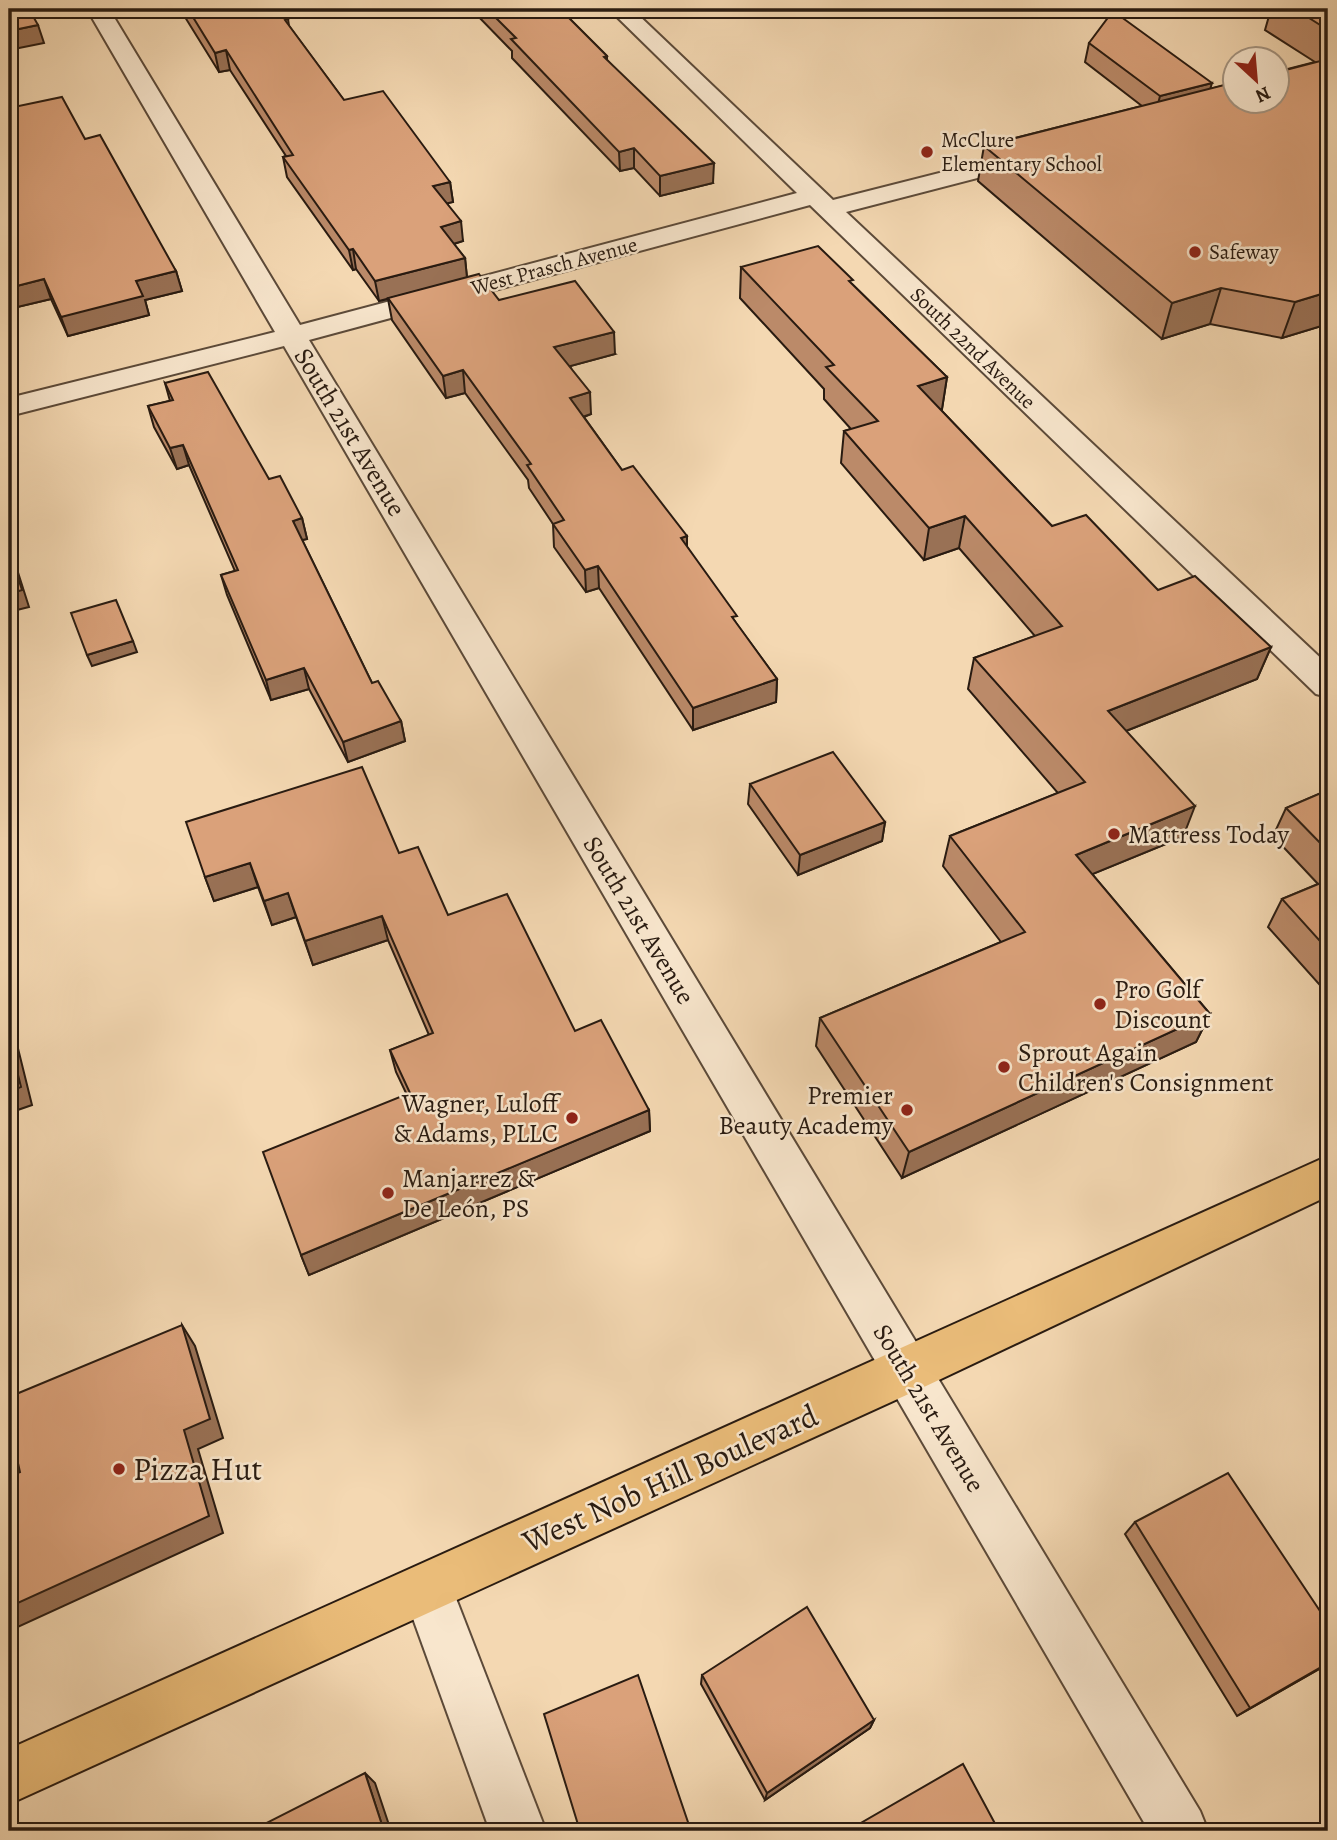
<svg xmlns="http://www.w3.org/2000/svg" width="1337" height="1840" viewBox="0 0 1337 1840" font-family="Alegreya,serif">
  <rect width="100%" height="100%" fill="#f4d8b2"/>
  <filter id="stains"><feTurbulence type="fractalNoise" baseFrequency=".00286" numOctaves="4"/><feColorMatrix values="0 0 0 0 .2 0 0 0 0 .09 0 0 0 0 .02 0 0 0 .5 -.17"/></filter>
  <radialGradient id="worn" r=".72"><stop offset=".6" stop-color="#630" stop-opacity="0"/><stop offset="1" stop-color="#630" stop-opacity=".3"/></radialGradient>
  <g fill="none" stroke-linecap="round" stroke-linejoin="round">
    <g stroke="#5c4a39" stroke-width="4">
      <g id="minor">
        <path d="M 87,9 L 109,9 L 300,325 L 797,193 L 609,9 L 632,9 L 833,200 L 1030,150 L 1039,152 L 1042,157 L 1039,162 L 846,212 L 1328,665 L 1328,697 L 1316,694 L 810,205 L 309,340 L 1200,1811 L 1208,1831 L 1149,1831 L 284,346 L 9,416 L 9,398 L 275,332 Z"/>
        <path d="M 427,1563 L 445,1570 L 546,1831 L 490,1831 L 402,1588 L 409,1570 Z"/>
      </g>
    </g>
    <g stroke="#291b11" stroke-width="4">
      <path id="major" d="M 1328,1156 L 1328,1196 L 924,1387 L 9,1804 L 9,1749 Z"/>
    </g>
    <use href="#minor" fill="#f8e6cd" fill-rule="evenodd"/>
    <use href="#major" fill="#eabc79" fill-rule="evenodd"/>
  </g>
  <g fill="#bb8a69" stroke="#291b11" stroke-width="2">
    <path d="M 180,9 L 280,9 L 288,19 L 289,26 L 344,100 L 450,182 L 453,202 L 447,203 L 463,241 L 454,244 L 465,258 L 467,277 L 499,300 L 615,354 L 570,366 L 591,414 L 584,417 L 622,470 L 687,547 L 736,623 L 777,679 L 776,702 L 693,730 L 599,588 L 586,592 L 554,547 L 553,524 L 529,488 L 528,480 L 465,393 L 446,398 L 392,320 L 388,299 L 379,301 L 356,269 L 353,270 L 287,177 L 283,157 L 286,156 L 230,70 L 219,72 Z"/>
    <path d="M 471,9 L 560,9 L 607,56 L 607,60 L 713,183 L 660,196 L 634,168 L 620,171 L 512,58 L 512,51 Z"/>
    <path d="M 1271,9 L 1328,9 L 1328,324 L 1282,338 L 1210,324 L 1162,339 L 978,181 L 984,146 L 1142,106 L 1085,62 L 1089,43 L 1210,89 L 1315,62 L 1265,30 Z"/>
    <path d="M 9,108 L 85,139 L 176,271 L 182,291 L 145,300 L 149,315 L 68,336 L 51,299 L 9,309 Z"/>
    <path d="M 741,267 L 852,284 L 947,377 L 942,409 L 940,409 L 1052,526 L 1158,590 L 1271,647 L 1257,679 L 1126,731 L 1183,837 L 1092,874 L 1210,1014 L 1196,1042 L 902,1178 L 816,1046 L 820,1018 L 1001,942 L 943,866 L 950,836 L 1058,793 L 968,689 L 974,658 L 1035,636 L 959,548 L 924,560 L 841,463 L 844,431 L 851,429 L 824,399 L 824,389 L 740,298 Z"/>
    <path d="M 165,383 L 269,479 L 302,518 L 307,539 L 302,540 L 372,683 L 401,721 L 405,741 L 348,762 L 309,689 L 271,700 L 227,595 L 221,575 L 235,571 L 189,465 L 177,469 L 154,427 L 148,406 L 170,401 Z"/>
    <path d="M 750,784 L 885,822 L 882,841 L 798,875 L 748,804 Z"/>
    <path d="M 1328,790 L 1328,993 L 1327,993 L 1268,927 L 1282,899 L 1318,884 L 1273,836 L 1286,808 Z"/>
    <path d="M 399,853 L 448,915 L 575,1031 L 649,1110 L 650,1131 L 309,1275 L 301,1255 L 407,1095 L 396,1072 L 390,1050 L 429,1035 L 388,940 L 313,965 L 296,917 L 272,925 L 258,887 L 214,901 L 205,877 Z"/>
    <path d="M 1135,1522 L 1328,1623 L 1328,1664 L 1237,1716 L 1125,1534 Z"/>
    <path d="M 702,1675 L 874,1720 L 870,1728 L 765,1800 L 701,1684 Z"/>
  </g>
  <g fill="#997155" stroke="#291b11" stroke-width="2">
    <path d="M 38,25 L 44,43 L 9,50 L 9,31 Z"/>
    <path d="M 226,50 L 230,70 L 219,72 L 215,53 Z"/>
    <path d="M 1212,83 L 1206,103 L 1155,116 L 1160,96 Z"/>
    <path d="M 634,148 L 634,168 L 620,171 L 619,152 Z"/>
    <path d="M 714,163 L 713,183 L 660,196 L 660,176 Z"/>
    <path d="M 450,182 L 453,202 L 436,206 L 433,186 Z"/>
    <path d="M 461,221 L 463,241 L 443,247 L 441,227 Z"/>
    <path d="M 353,249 L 356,269 L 353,270 L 349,250 Z"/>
    <path d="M 465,258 L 467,278 L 379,301 L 375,281 Z"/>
    <path d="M 176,271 L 182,291 L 145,300 L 149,315 L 68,336 L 61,317 L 136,281 Z"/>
    <path d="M 44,279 L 51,299 L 9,309 L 9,288 Z"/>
    <path d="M 1221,288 L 1210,324 L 1162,339 L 1172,303 Z"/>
    <path d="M 1328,292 L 1328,324 L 1282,338 L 1295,302 Z"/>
    <path d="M 614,332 L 615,354 L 556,370 L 554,347 Z"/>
    <path d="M 463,370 L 465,393 L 446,398 L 443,376 Z"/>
    <path d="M 947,377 L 942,409 L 914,418 L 918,386 Z"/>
    <path d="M 590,392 L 591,414 L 571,421 L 570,398 Z"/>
    <path d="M 183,445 L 189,465 L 177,469 L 170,448 Z"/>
    <path d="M 965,516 L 959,548 L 924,560 L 929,528 Z"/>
    <path d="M 302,518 L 307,539 L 298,541 L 293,521 Z"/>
    <path d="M 687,536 L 687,559 L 681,538 Z"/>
    <path d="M 9,550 L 16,566 L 29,607 L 9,612 Z"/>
    <path d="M 598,566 L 599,588 L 586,592 L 585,570 Z"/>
    <path d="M 133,641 L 137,652 L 92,666 L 87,655 Z"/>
    <path d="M 1271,647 L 1257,679 L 1098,742 L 1108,711 Z"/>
    <path d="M 304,668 L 309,689 L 271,700 L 266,680 Z"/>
    <path d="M 777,679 L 776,702 L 693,730 L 693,708 Z"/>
    <path d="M 401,721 L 405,741 L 348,762 L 343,742 Z"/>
    <path d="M 1195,806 L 1183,837 L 1066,885 L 1076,855 Z"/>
    <path d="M 885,822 L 882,841 L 798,875 L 800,855 Z"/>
    <path d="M 250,863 L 258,887 L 214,901 L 205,877 Z"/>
    <path d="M 288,893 L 296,917 L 272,925 L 264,901 Z"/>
    <path d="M 382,916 L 388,940 L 313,965 L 305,941 Z"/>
    <path d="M 9,1012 L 32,1105 L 9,1113 Z"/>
    <path d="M 1210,1014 L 1196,1042 L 902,1178 L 909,1152 Z"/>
    <path d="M 649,1110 L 650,1131 L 309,1275 L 301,1255 Z"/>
    <path d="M 182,1325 L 195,1346 L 223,1438 L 198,1449 L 223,1533 L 9,1631 L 9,1607 L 184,1430 Z"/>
    <path d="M 1328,1663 L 1328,1664 L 1237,1716 L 1250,1708 Z"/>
    <path d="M 874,1720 L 870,1728 L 765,1800 L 767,1793 Z"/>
    <path d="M 365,1773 L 375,1783 L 391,1831 L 384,1831 Z"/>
  </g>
  <g fill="#daa17a" stroke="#291b11" stroke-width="2">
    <path d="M 9,9 L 29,9 L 38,25 L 9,31 Z"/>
    <path d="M 188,9 L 280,9 L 288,19 L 285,20 L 344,100 L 383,91 L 450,182 L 433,186 L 461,221 L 441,227 L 465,258 L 375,281 L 353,249 L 349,250 L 283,157 L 293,155 L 226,50 L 215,53 Z"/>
    <path d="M 487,9 L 560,9 L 607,56 L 604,57 L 714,163 L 660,176 L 634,148 L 619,152 L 511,39 L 516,38 Z"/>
    <path d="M 1295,9 L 1328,9 L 1328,30 Z"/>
    <path d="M 1113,11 L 1212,83 L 1160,96 L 1089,43 Z"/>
    <path d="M 1328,59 L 1328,292 L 1295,302 L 1221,288 L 1172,303 L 984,146 L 1236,82 L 1236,102 L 1278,102 L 1278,72 Z"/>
    <path d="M 62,97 L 85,139 L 100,135 L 176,271 L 136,281 L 143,296 L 61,317 L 44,279 L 9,288 L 9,108 Z"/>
    <path d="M 818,246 L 853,280 L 849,281 L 947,377 L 918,386 L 1052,526 L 1086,515 L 1158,590 L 1195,576 L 1271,647 L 1108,711 L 1195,806 L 1076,855 L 1210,1014 L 909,1152 L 820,1018 L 1025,932 L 950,836 L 1085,782 L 974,658 L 1062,626 L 965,516 L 929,528 L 844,431 L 878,421 L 826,367 L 834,365 L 741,267 Z"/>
    <path d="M 479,274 L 499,300 L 575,281 L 614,332 L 554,347 L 590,392 L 570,398 L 622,470 L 633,466 L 687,536 L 681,538 L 737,616 L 732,617 L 777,679 L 693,708 L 598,566 L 585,570 L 553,524 L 564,520 L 527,465 L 531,464 L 463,370 L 443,376 L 388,298 Z"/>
    <path d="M 208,372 L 269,479 L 280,476 L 302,518 L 293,521 L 372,683 L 378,681 L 401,721 L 343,742 L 304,668 L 266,680 L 221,575 L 238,570 L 183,445 L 170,448 L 148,406 L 173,400 L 165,383 Z"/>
    <path d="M 9,550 L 22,590 L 9,594 Z"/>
    <path d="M 116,600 L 133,641 L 87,655 L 71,613 Z"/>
    <path d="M 833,752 L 885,822 L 800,855 L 750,784 Z"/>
    <path d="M 362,767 L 399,853 L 418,847 L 448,915 L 507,894 L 575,1031 L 601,1020 L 649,1110 L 301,1255 L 263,1152 L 410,1093 L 390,1050 L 433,1033 L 382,916 L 305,941 L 288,893 L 264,901 L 250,863 L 205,877 L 186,822 Z"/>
    <path d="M 1328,790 L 1328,851 L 1286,808 Z"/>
    <path d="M 1328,880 L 1328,950 L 1282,899 Z"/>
    <path d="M 9,1039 L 21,1087 L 9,1092 Z"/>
    <path d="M 182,1325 L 210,1419 L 184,1430 L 209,1516 L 9,1607 L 9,1476 L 20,1472 L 9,1423 L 9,1397 Z"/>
    <path d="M 1228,1473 L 1328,1623 L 1328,1663 L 1250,1708 L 1135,1522 Z"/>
    <path d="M 807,1607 L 874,1720 L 767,1793 L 702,1675 Z"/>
    <path d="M 638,1675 L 691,1831 L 580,1831 L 544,1714 Z"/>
    <path d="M 963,1764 L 999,1831 L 847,1831 Z"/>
    <path d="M 365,1773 L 384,1831 L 251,1831 Z"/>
  </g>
  <g fill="#8f2418" stroke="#f8e6cd" stroke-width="2.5">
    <circle cx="927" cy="152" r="7"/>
    <circle cx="1195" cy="252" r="7"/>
    <circle cx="1114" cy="834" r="7"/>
    <circle cx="1100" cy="1004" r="7"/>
    <circle cx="1004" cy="1067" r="7"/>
    <circle cx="907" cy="1110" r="7"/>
    <circle cx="572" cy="1118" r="7"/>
    <circle cx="388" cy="1193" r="7"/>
    <circle cx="119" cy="1469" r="7"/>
  </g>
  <g text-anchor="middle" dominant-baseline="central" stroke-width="5" stroke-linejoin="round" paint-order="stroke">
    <g font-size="21" fill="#291b11" stroke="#f8e6cd" text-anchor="start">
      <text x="941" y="140">McClure<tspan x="941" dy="24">Elementary School</tspan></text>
      <text x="1209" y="252">Safeway</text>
    </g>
    <g font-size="21" fill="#291b11" stroke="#f8e6cd">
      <text transform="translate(554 266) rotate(-15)">West Prasch Avenue</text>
      <text transform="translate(973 348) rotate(44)">South 22nd Avenue</text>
    </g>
    <g font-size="26" fill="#291b11" stroke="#f8e6cd">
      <text transform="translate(350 432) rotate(59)">South 21st Avenue</text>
      <text transform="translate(639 920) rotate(59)">South 21st Avenue</text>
      <text transform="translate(929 1408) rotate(59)">South 21st Avenue</text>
    </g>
    <g font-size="26" fill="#291b11" stroke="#f8e6cd" text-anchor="start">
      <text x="1128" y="834">Mattress Today</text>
      <text x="1114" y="989">Pro Golf<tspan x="1114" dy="30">Discount</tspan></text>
      <text x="1018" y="1052">Sprout Again<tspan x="1018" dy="30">Children's Consignment</tspan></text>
      <text x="893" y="1095" text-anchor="end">Premier<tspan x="893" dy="30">Beauty Academy</tspan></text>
      <text x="558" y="1103" text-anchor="end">Wagner, Luloff<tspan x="558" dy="30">&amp; Adams, PLLC</tspan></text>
      <text x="402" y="1178">Manjarrez &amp;<tspan x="402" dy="30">De León, PS</tspan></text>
    </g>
    <g font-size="32" fill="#291b11" stroke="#f8e6cd" text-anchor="start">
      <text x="133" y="1469">Pizza Hut</text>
    </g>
    <g font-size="32" fill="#291b11" stroke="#f8e6cd">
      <text transform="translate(670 1478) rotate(-24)">West Nob Hill Boulevard</text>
    </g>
  </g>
  <rect width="1337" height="1840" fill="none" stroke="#f4d8b2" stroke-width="35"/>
  <rect x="10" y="10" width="1316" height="1819" fill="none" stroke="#291b11" stroke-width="3.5"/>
  <rect x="18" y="18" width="1302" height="1805" fill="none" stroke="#291b11" stroke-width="2"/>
  <g transform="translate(1256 80) rotate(154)"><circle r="33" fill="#f8e6cd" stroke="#a59582" stroke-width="2"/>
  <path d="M0-5L12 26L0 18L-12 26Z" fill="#8f2418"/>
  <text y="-10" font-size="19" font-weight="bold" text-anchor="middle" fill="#291b11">N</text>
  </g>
  <rect width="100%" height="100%" filter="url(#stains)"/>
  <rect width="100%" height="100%" fill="url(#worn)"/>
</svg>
